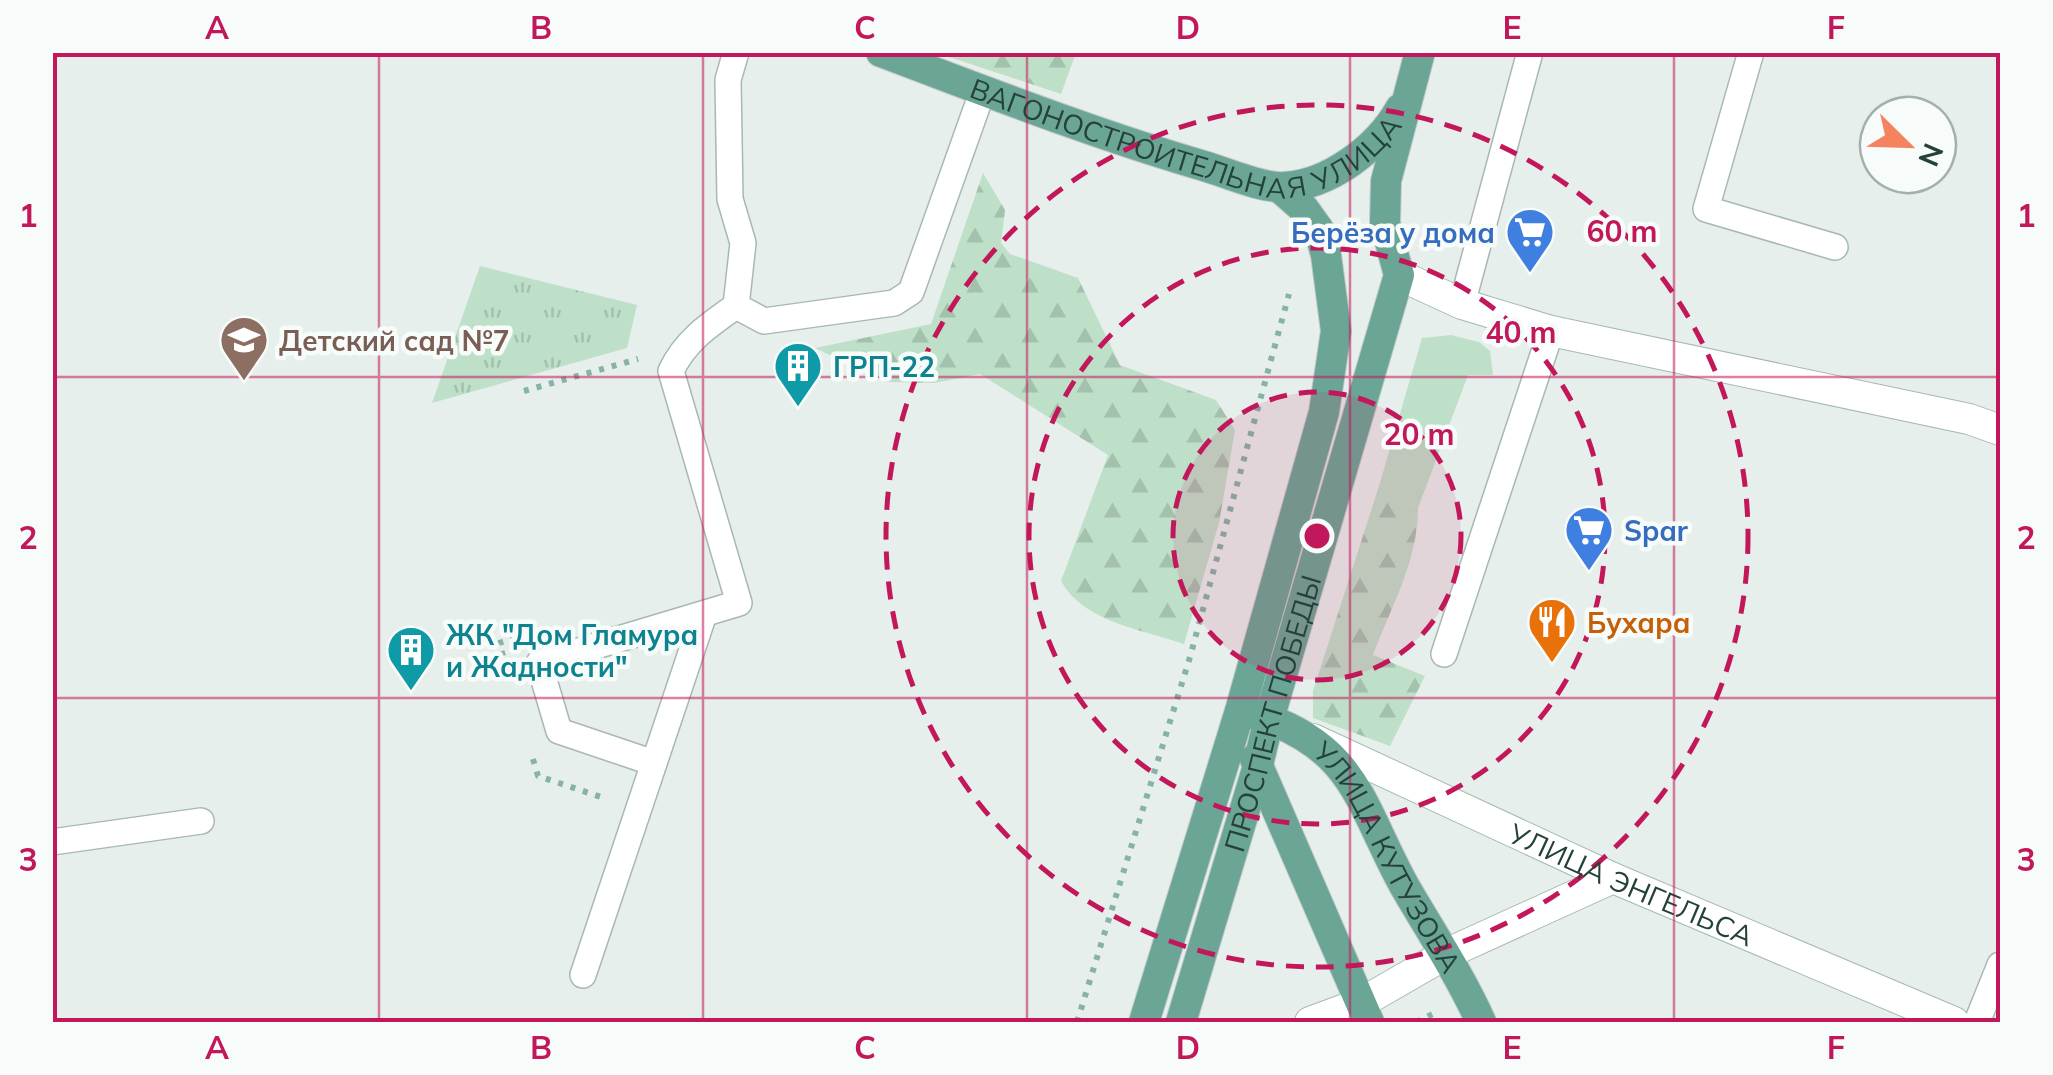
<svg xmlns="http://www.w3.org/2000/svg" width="2053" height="1075" viewBox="0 0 2053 1075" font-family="Mulish,sans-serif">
  <defs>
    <pattern id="forest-firs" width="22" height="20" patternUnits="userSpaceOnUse" patternTransform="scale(2.5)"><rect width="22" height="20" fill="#bfe0c8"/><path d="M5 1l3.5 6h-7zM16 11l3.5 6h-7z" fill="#a4c1ad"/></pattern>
    <pattern id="park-tufts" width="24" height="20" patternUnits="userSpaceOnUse" patternTransform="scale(2.5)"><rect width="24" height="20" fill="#bfe0c8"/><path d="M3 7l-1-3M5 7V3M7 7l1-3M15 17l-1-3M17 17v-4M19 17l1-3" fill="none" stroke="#a4c1ad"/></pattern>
  </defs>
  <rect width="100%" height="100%" fill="#e6efeb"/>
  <path fill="#bfe0c8" d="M 1451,335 L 1479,342 L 1490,351 L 1493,375 L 1468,375 L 1418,508 L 1379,486 L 1422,338 Z"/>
  <g fill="url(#forest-firs)">
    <path d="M 937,53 L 937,52 L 1076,53 L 1061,94 Z"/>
    <path d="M 983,173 L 1005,210 L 1001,243 L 1010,254 L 1078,278 L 1120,365 L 1216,400 L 1235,430 L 1219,523 L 1184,644 C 1144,630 1083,622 1061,581 L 1108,455 L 980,374 L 934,383 L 887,382 L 815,348 L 931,324 Z"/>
    <path d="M 1379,486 L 1418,508 C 1418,561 1391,607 1373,655 L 1425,676 L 1390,746 L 1313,718 L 1313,691 Z"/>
  </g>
  <path fill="url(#park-tufts)" d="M 480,266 L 637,305 L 627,348 L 432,403 Z"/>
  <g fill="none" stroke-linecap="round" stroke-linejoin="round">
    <g stroke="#a8b8b2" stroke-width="28">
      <g id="lane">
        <path d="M 1751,52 L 1706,209 L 1835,247"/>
        <path d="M 1462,304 L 1530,52"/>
        <path d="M 736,306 L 764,321 L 894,303 L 911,292 L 983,90"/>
        <path d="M 1444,654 L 1551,331"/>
        <path d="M 654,763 L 559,731 L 539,663 L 739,603 L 671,371 C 685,341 709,325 736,306 L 743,243 L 730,199 L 728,80 L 736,52"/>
        <path d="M 52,842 L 201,821"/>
        <path d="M 583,975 L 704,614"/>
        <path d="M 1977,1022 L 2000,965"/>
      </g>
    </g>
    <g stroke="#a8b8b2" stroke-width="32">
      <g id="street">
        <path d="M 1399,275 L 1462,304 L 1551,331 L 1969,419 L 2000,430"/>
        <path d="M 1310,1022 L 1361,1003 L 1446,954 L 1613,878"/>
      </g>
    </g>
    <g stroke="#a4bbb3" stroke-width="32">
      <g id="secondary">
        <path id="s1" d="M 1313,739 L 1613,878 L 1954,1022"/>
      </g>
    </g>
    <g stroke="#c2cac8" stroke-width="32">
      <g id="primary">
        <path id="s2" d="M 881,52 C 988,92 1094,134 1204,166 C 1225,172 1263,189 1284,187 C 1329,185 1378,148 1400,109"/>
        <path id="s3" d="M 1253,714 C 1357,746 1359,804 1405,887 C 1431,932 1460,975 1481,1022"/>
        <path d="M 1255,759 L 1369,1022"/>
        <path d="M 1144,1022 L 1240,711 L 1324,412 L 1336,331 L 1326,255 L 1319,230 L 1304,209 L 1280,188"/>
        <path id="s4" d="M 1181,1022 L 1257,769 L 1269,719 L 1399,275 L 1385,223 L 1386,181 L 1420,52"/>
      </g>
    </g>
    <g stroke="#86b3a5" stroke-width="6" stroke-dasharray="5 8" stroke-linecap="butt">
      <path d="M 524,391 L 638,359"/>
      <path d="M 503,656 L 499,643 L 512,639"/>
      <path d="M 533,759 L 538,776 L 604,798"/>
      <path d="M 1077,1022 L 1190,657 L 1289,294"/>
      <path d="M 1416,1022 L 1437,1012"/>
    </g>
    <use href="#lane" stroke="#fff" stroke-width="25"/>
    <use href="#street" stroke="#fff" stroke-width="30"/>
    <use href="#secondary" stroke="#fff" stroke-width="30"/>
    <use href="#primary" stroke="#6aa596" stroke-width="30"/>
  </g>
  <path fill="none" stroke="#c2185b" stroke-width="2.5" stroke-opacity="0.55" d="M 379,52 L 379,1022M 703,52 L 703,1022M 1027,52 L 1027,1022M 1350,52 L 1350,1022M 1674,52 L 1674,1022M 52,377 L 2000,377M 52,698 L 2000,698"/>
  <circle cx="1317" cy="536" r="144" fill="#c2185b" fill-opacity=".12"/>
  <g fill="none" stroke="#c2185b" stroke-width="5" stroke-dasharray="18 12">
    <circle cx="1317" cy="536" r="144"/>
    <circle cx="1317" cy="536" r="288"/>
    <circle cx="1317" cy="536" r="431"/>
  </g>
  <defs>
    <g id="supermarket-pin" transform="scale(2.5)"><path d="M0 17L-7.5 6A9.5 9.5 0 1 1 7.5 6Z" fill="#3f7fe0" stroke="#f7fbf9"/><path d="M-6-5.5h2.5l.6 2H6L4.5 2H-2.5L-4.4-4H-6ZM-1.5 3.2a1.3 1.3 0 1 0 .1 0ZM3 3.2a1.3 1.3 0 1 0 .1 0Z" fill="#fff"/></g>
    <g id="school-pin" transform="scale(2.5)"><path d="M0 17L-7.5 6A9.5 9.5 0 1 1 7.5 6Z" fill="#8d6e63" stroke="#f7fbf9"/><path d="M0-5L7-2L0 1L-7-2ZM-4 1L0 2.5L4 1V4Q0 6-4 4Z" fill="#fff"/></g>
    <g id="building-pin" transform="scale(2.5)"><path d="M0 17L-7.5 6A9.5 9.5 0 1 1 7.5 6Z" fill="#0f9aa8" stroke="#f7fbf9"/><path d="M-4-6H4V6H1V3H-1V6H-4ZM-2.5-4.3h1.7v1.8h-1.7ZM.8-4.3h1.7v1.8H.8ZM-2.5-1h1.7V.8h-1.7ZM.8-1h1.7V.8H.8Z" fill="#fff"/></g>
    <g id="restaurant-pin" transform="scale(2.5)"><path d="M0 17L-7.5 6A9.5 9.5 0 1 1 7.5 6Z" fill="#e8710a" stroke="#f7fbf9"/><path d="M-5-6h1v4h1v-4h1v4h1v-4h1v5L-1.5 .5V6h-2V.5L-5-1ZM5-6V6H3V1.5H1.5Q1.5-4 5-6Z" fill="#fff"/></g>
  </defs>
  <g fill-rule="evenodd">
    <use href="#supermarket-pin" x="1530" y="232"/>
    <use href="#school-pin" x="244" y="340"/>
    <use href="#building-pin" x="798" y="366"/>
    <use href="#supermarket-pin" x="1589" y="530"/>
    <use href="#restaurant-pin" x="1552" y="622"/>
    <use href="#building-pin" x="411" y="650"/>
  </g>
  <g text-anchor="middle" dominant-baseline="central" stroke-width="9" stroke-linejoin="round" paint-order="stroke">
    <g font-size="28" fill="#24423a" stroke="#f7fbf9">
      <text stroke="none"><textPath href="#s2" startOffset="328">ВАГОНОСТРОИТЕЛЬНАЯ УЛИЦА</textPath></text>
      <text stroke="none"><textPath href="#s4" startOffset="322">ПРОСПЕКТ ПОБЕДЫ</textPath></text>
      <text stroke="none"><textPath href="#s3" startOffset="205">УЛИЦА КУТУЗОВА</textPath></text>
      <text stroke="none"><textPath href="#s1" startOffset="350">УЛИЦА ЭНГЕЛЬСА</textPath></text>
    </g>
    <g font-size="28" font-weight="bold" fill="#366cbe" stroke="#f7fbf9" text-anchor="end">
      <text x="1495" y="232">Берёза у дома</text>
      <text x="1624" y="530" text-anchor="start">Spar</text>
    </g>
    <g font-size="28" font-weight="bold" fill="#785e54" stroke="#f7fbf9" text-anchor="start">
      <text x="279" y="340">Детский сад №7</text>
    </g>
    <g font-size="28" font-weight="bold" fill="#0d838f" stroke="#f7fbf9" text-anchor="start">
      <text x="833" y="366">ГРП-22</text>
      <text x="446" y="634">ЖК "Дом Гламура<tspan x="446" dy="32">и Жадности"</tspan></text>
    </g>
    <g font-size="28" font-weight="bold" fill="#c56008" stroke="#f7fbf9" text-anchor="start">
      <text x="1587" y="622">Бухара</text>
    </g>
  </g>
  <circle cx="1317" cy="536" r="15" fill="#c2185b" stroke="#f7fbf9" stroke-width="5"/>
  <g font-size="30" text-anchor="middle" font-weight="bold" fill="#c2185b" stroke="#f7fbf9" stroke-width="9" stroke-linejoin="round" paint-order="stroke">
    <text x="1622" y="242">60 m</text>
    <text x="1521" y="343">40 m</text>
    <text x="1419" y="445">20 m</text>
  </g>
  <rect width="2053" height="1075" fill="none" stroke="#f7fbf9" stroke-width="110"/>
  <g transform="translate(1908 145) rotate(113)"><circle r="48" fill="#f7fbf9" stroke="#a3b1ad" stroke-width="2.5"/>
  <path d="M0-8L18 38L0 25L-18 38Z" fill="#f4845f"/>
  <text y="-15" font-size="28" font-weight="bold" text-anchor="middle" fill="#24423a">N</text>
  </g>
  <rect x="55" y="55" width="1943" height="965" fill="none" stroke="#c2185b" stroke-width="4"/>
  <g font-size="32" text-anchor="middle" font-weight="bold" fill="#c2185b">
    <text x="217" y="39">A</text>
    <text x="541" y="39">B</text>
    <text x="865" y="39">C</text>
    <text x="1188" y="39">D</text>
    <text x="1512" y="39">E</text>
    <text x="1836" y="39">F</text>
    <text x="28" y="227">1</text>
    <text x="2026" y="227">1</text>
    <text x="28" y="549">2</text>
    <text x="2026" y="549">2</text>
    <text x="28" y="871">3</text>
    <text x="2026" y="871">3</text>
    <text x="217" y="1059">A</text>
    <text x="541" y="1059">B</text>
    <text x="865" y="1059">C</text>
    <text x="1188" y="1059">D</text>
    <text x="1512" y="1059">E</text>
    <text x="1836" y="1059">F</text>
  </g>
</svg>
